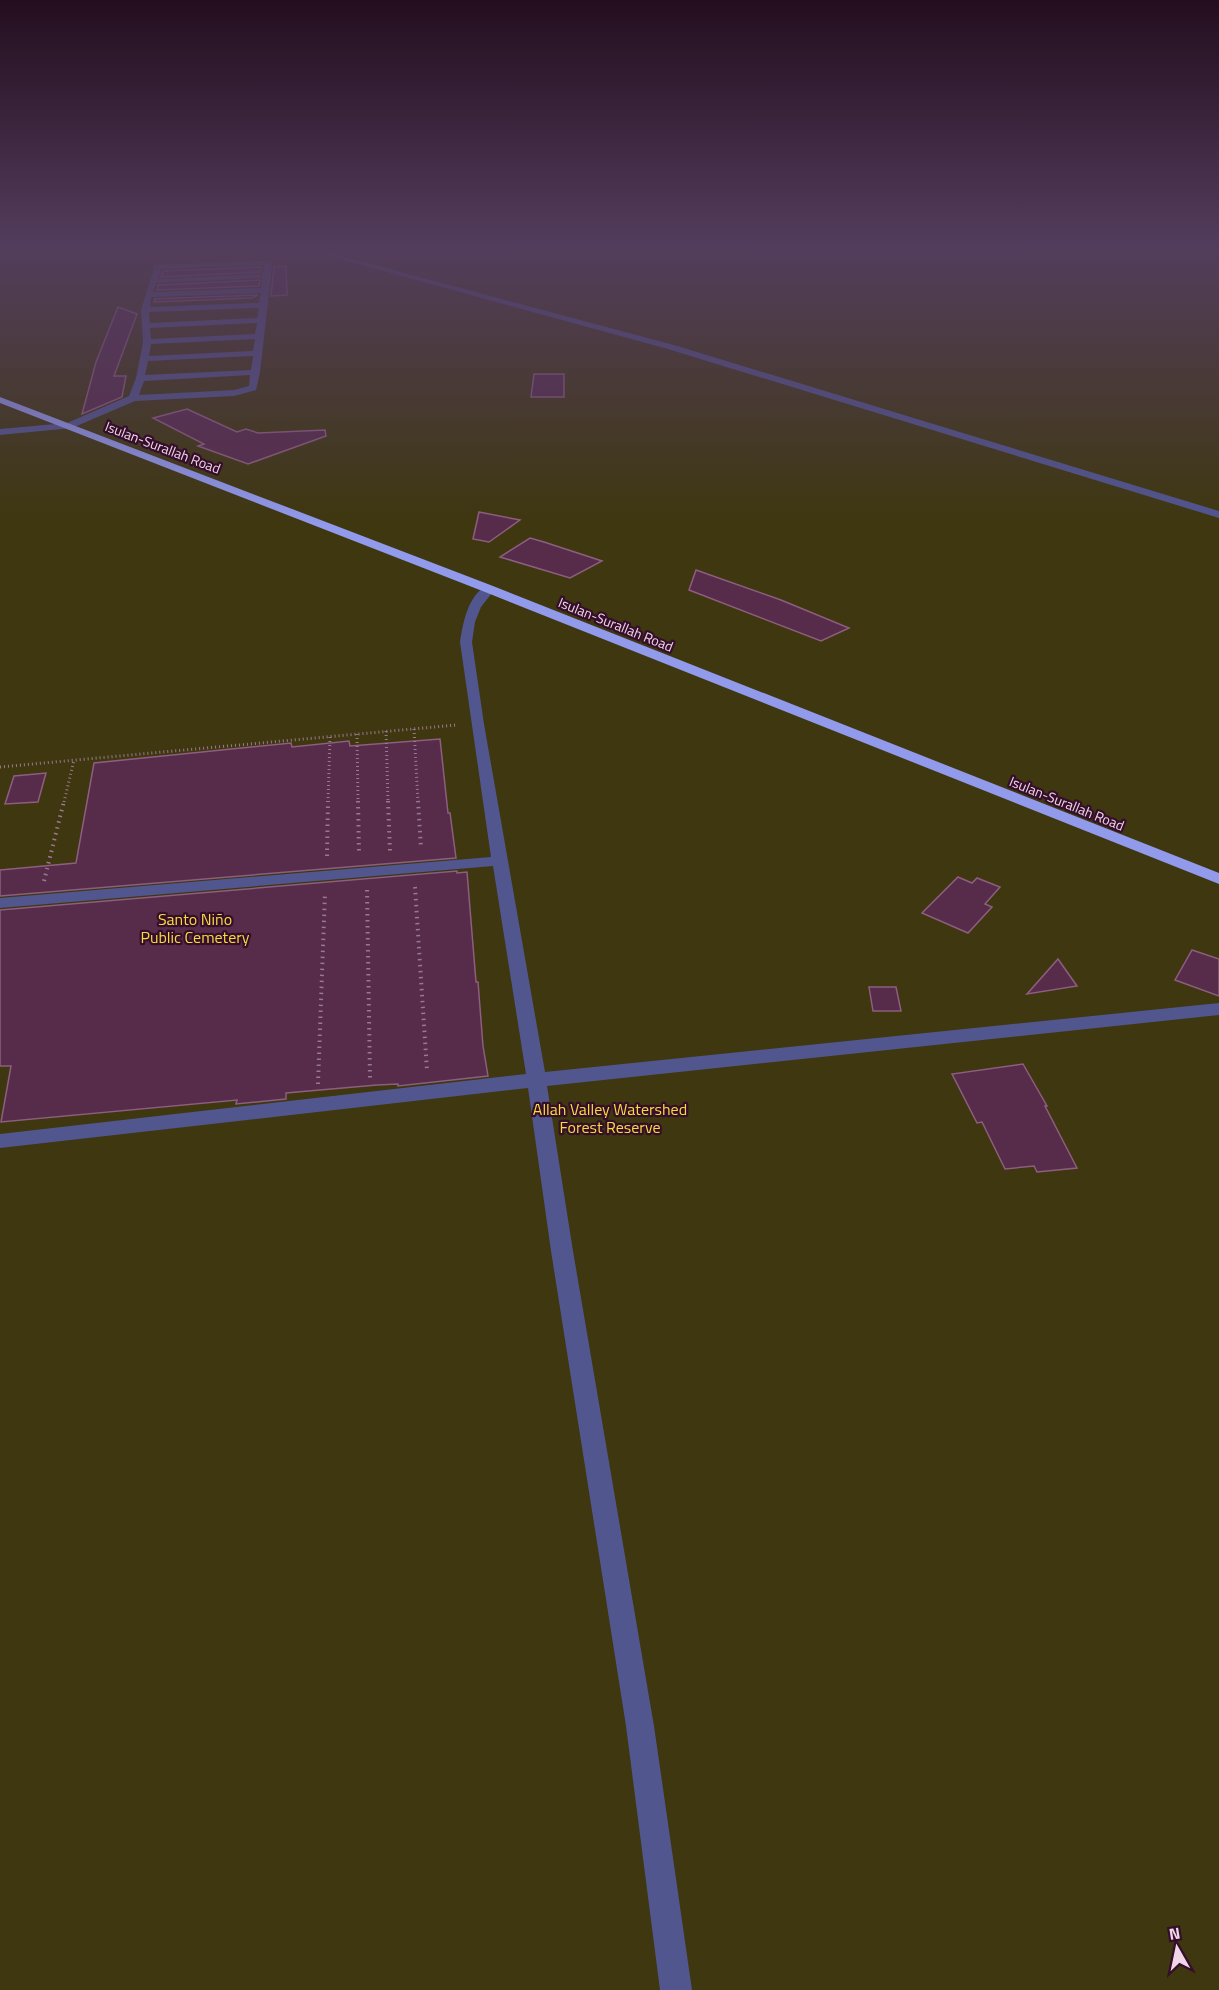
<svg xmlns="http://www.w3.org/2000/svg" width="1219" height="1990" viewBox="0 0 1219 1990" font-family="'Titillium Web',sans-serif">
  <rect width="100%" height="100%" fill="#401836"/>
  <rect fill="#3e370f" x="0" y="247" width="1219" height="1743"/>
  <g fill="#562c4a" stroke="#8d5e7f" stroke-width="1.5">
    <path d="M 286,266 L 287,295 L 271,296 L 274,267 Z"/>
    <path d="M 261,267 L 261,272 L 161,277 L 163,271 Z"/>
    <path d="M 260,280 L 259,286 L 157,290 L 158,285 Z"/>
    <path d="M 258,295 L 252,298 L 154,302 L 155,299 Z"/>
    <path d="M 118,307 L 137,314 L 114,376 L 126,376 L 122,397 L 82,414 L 96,362 Z"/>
    <path d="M 534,374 L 564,374 L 564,397 L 531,397 Z"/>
    <path d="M 187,409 L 237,432 L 246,429 L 258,433 L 325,430 L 326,436 L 248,464 L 198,446 L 204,444 L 153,418 Z"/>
    <path d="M 479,512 L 520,520 L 489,542 L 473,539 Z"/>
    <path d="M 530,538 L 544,542 L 602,561 L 570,578 L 500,557 Z"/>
    <path d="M 696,570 L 781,600 L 849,628 L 821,641 L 689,590 Z"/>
    <path d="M 440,739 L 448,813 L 450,813 L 456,858 L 0,896 L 0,870 L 76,863 L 94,763 L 291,743 L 292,747 L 349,741 L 350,746 Z"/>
    <path d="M 46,773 L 38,802 L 5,804 L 14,776 Z"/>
    <path d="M 457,871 L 457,873 L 467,872 L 476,982 L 478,982 L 483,1046 L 488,1076 L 398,1086 L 398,1084 L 377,1085 L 286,1093 L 286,1099 L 236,1104 L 237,1100 L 1,1122 L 11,1066 L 0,1066 L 0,910 Z"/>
    <path d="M 958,877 L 972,883 L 977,878 L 1000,887 L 985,904 L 992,907 L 968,933 L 922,913 Z"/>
    <path d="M 1192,950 L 1219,959 L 1219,996 L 1175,980 Z"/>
    <path d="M 1058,959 L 1077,986 L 1027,994 Z"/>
    <path d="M 869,987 L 896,987 L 901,1011 L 873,1011 Z"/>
    <path d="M 1023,1064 L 1047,1106 L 1045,1106 L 1077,1168 L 1037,1172 L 1034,1166 L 1005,1169 L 982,1122 L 977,1123 L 952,1074 Z"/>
  </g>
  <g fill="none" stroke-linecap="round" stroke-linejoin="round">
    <g stroke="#9a7890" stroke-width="3" stroke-dasharray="1 3" stroke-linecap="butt">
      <path d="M 414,729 L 418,802"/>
      <path d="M 386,731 L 388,802"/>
      <path d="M 357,734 L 358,802"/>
      <path d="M 0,767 L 456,725"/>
      <path d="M 64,802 L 74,760"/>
      <path d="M 328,802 L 330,737"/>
    </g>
    <g stroke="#9a7890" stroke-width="4" stroke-dasharray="1.5 4.5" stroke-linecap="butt">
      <path d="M 358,801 L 359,854"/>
      <path d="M 388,801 L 390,851"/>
      <path d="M 418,801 L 421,848"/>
      <path d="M 327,856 L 328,801"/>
      <path d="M 44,881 L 64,801"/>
      <path d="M 415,887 L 427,1071"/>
      <path d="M 367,890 L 370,1078"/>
      <path d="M 318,1084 L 325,893"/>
    </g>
    <g fill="#51568e" fill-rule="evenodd">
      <path d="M 296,247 L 307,247 L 674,345 L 1219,511 L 1219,518 L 668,349 Z"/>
      <path d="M 268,261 L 272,263 L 271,276 L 260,372 L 256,390 L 234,396 L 135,401 L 72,428 L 0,435 L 0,429 L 67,423 L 129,396 L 136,378 L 143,342 L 141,310 L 155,265 ZM 264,265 L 263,274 L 158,279 L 161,269 ZM 262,278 L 261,288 L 153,292 L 156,283 ZM 261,293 L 259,303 L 150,307 L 151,297 ZM 259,308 L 257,318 L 150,323 L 149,312 ZM 257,323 L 255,334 L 151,339 L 150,328 ZM 255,339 L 253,351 L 149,356 L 151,344 ZM 253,356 L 251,370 L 145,375 L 148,361 ZM 250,375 L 249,386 L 234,390 L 139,395 L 144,381 Z"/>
      <path d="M 489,585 L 495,589 L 481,607 L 475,622 L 472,642 L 484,724 L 545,1072 L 1219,1003 L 1219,1015 L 547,1086 L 573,1251 L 654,1726 L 692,1990 L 660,1990 L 626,1726 L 551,1251 L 528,1088 L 0,1148 L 0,1134 L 526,1074 L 493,866 L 0,908 L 0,898 L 491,857 L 460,642 C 463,623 468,593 489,585 Z"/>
    </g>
    <path fill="#919aeb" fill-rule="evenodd" d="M 0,397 L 493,586 L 1219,873 L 1219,884 L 485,592 L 0,403 Z"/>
  </g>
  <linearGradient id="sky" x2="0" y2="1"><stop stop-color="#230d1e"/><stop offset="0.47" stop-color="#533d5d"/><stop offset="1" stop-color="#533d5d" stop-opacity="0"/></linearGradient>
  <rect width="1219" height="525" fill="url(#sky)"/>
  <g text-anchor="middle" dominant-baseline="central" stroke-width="4.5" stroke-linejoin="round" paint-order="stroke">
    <g font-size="14" fill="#f1d6e8" stroke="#350e2c">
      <text transform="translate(163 447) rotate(21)">Isulan-Surallah Road</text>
      <text transform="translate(616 624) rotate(22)">Isulan-Surallah Road</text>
      <text transform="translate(1067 803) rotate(22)">Isulan-Surallah Road</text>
    </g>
    <g font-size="16" fill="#f8dc3a" stroke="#350e2c">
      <text x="195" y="919">Santo Niño<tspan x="195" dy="18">Public Cemetery</tspan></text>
      <text x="610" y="1109">Allah Valley Watershed<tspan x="610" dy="18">Forest Reserve</tspan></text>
    </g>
  </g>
  <g transform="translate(1177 1948) rotate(351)" stroke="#350e2c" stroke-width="4.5" paint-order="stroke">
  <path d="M0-4.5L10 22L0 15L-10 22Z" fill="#f1d6e8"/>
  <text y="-9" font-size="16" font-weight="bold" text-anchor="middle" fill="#f1d6e8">N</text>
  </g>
</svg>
